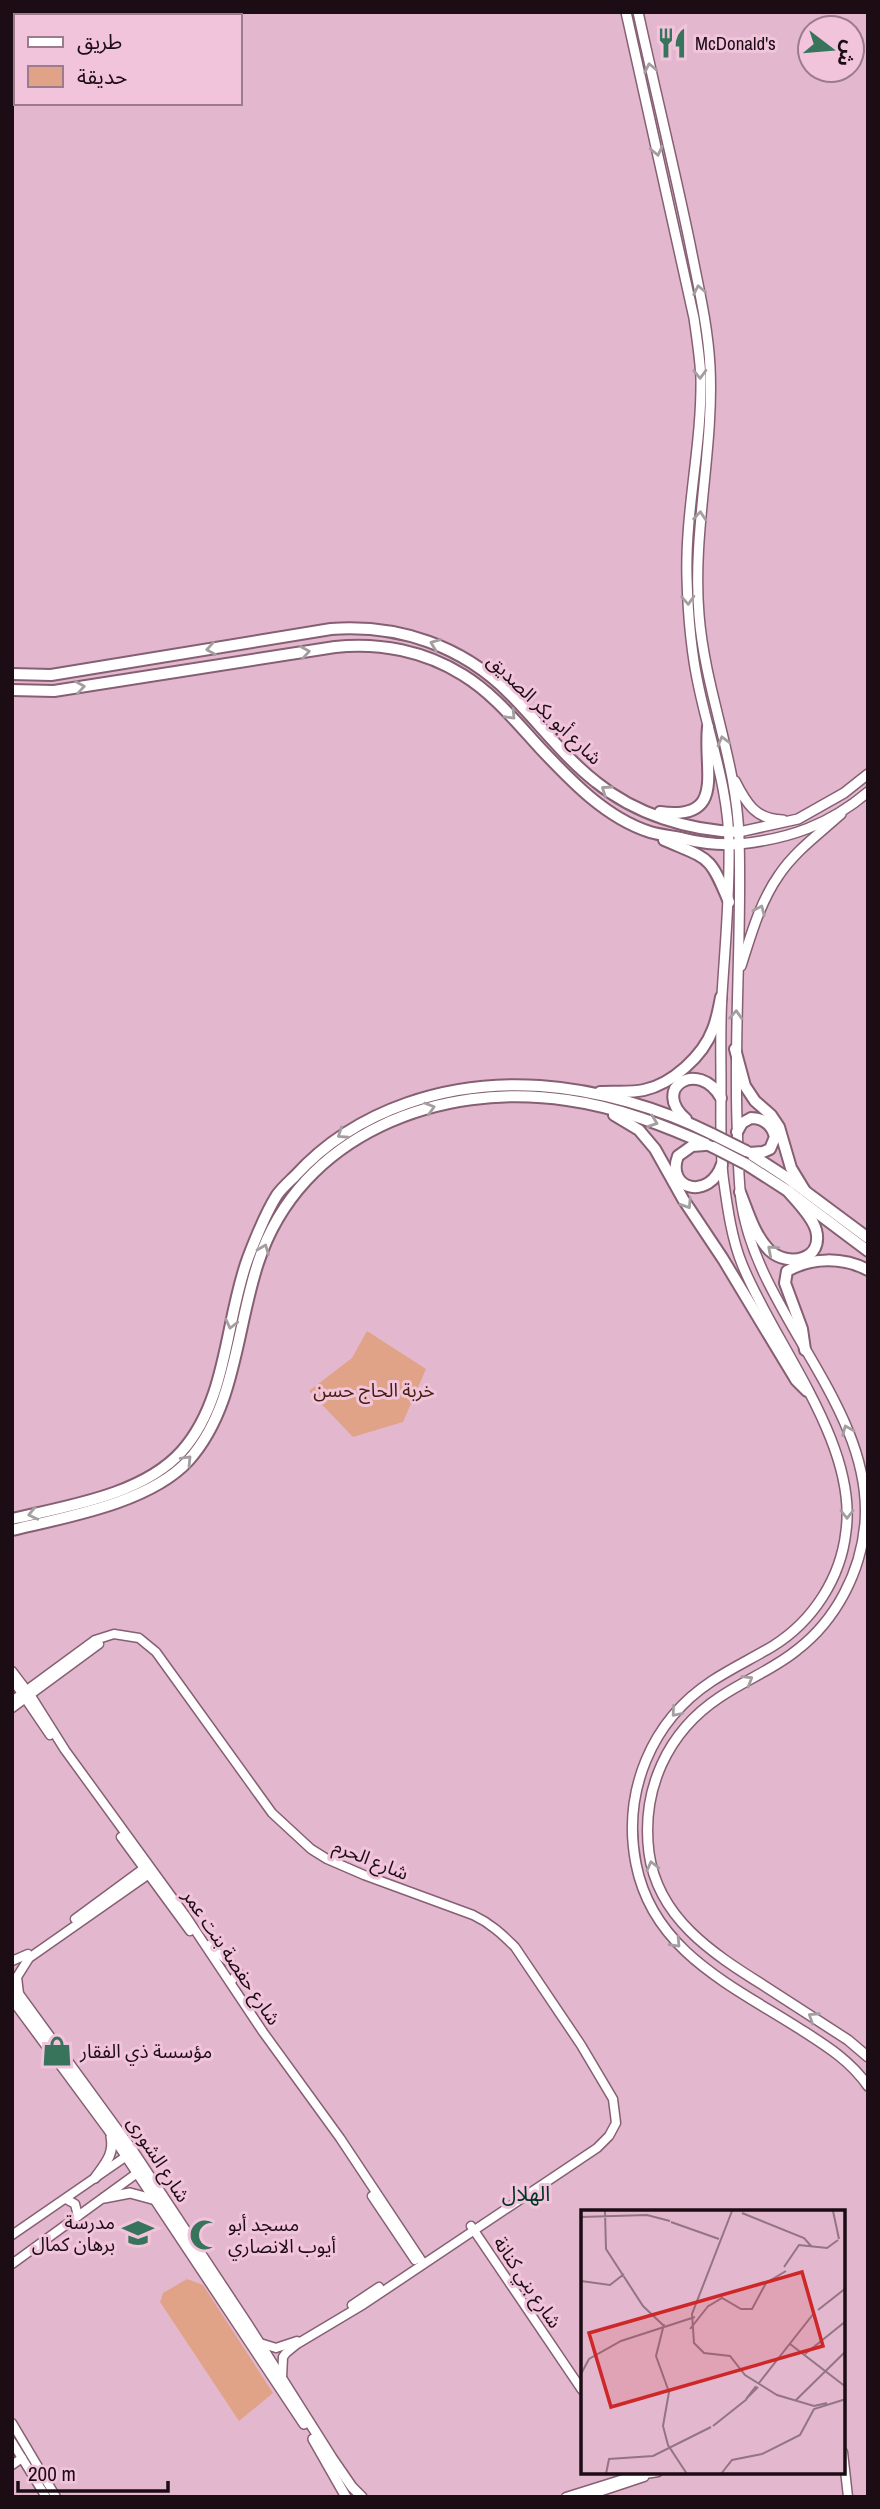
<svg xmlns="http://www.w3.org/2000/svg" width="880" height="2509" viewBox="0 0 880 2509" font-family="'Archivo Narrow','Noto Sans Arabic',sans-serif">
  <rect width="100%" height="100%" fill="#e3b8ce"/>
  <g fill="#e0a387">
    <path d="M 367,1331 L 426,1369 L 403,1422 L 353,1437 L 309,1391 L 352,1358 Z"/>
    <path d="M 187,2279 L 203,2285 L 273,2393 L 239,2421 L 160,2302 L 163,2293 Z"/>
  </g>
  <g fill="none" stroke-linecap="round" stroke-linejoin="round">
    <g stroke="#865f73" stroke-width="11">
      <g id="secondary">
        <path d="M 12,1671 L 31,1696 L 65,1750 L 185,1915 L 263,2032 L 340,2138 L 423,2263"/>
        <path d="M 12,1679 L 50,1735"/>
        <path d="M 12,1701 L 95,1640 L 114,1634 L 139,1638 L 156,1652 L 272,1813 L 311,1849 L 327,1859 L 364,1875 L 473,1915 C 490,1923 502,1934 515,1947 L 581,2045 L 613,2099 L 616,2123 L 609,2136 L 597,2148 L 364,2304 L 297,2344 L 286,2353 L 283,2357 L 282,2378"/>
        <path d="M 12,1708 L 99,1644"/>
        <path d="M 121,1837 L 190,1931"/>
        <path d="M 75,1919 L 147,1866"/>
        <path d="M 209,1945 L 231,1964"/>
        <path d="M 12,1961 L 28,1954"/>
        <path d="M 231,1982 L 238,1972"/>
        <path d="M 19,1994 L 17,1977 L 29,1958 L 149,1874"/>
        <path d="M 372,2196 L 415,2260"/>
        <path d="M 66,2199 L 75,2204 L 78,2216"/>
        <path d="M 471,2226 L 582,2390"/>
        <path d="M 12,2235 L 131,2153"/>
        <path d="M 12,2264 L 140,2171"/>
        <path d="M 352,2305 L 379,2287"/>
        <path d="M 260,2343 L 276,2348 L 297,2341"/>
        <path d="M 12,2423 L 56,2497"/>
        <path d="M 12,2442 L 46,2497"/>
        <path d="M 843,2452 L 848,2497"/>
        <path d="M 12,2465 L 22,2458"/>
        <path d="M 587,2496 L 644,2477"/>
        <path d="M 566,2497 L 633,2476 L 658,2472"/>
      </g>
    </g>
    <g stroke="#865f73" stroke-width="12">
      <g id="primary">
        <path d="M 626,12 L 694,318 C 697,338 700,358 701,378 C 702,445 685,511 687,578 C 688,615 691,652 699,688 C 710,740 729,791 729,845 C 730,896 725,945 722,995 C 720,1025 721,1056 721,1086 C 721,1116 720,1146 723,1176 C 727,1204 731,1237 742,1264 C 774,1344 858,1443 846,1531 C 841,1578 813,1621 773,1646 C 753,1658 732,1668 712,1681 C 651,1721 622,1792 636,1864 C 653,1951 731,1985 800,2029 C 825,2045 850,2060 868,2086"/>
        <path d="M 638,12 C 655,90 674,167 690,244 C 698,285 708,326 710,367 C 714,450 692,532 699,615 C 705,691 737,762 739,838 C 742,932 734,1026 737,1121 C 738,1147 738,1174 741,1200 C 756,1313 874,1407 865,1523 C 861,1572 836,1620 797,1650 C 774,1669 745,1680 720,1697 C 667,1732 641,1790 649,1853 C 658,1918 712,1953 763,1985 C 791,2003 820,2022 848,2040 L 868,2057"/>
        <path d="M 735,781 C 746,803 756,820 783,820"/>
        <path d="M 739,832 L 798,819 L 844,793 L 868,774"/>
        <path d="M 739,844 C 789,839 829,825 868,792"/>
        <path d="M 741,966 C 751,935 760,902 779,875 C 795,851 820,833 841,814"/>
        <path d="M 12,1985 L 133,2151 L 248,2325 L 332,2458 L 352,2487 L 362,2497"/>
        <path d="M 12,1999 L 108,2129 L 304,2424"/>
        <path d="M 95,2178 C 104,2165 115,2154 111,2137"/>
        <path d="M 104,2198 L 130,2193 L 156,2200"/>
        <path d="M 313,2439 L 346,2497"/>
      </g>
    </g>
    <g stroke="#865f73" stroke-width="14">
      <g id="highway">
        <path d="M 12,674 L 51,675 L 331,629 C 399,624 463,646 510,694 C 539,723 564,757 596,782 C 635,814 689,831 739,832"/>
        <path d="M 12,690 L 54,691 L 335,647 C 379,642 425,651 463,675 C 494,694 516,722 540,748 C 571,781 606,818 650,832 C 660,835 671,836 681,838 C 700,843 720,845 739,844"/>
        <path d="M 660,812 C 727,821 703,770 708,727"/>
        <path d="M 664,840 C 710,860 709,854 729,902"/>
        <path d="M 735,1049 L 745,1086 L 755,1101 L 771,1115 L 779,1127 L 791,1168 L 805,1191"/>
        <path d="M 600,1092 C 614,1091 630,1093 644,1090 C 672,1084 703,1056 713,1029 C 717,1019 719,1008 721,997"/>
        <path d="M 614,1115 L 639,1130 L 655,1149 L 683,1199 L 723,1259 L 796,1380 L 807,1391"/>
        <path d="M 686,1119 C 650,1088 699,1058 721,1098"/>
        <path d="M 737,1132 L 742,1123 L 751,1118 C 764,1118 772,1125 775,1137 L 770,1149 L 763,1152 L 749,1153"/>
        <path d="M 705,1145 L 692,1146 L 678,1156 C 665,1190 710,1201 722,1164"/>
        <path d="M 746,1151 L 786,1177 L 868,1238"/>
        <path d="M 746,1164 L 788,1191 L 868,1251"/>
        <path d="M 740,1192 C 748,1212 754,1234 769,1250 C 788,1268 824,1260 816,1230 C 812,1216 797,1202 788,1191"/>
        <path d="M 805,1350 L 802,1329 L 785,1283 L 787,1271 C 812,1257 843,1257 868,1270"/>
        <path d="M 12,1519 C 67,1506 143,1495 182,1451 C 228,1399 225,1320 248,1258 C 256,1237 265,1214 277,1195 C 282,1188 289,1182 295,1176 C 357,1108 450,1080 540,1086 C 598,1090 660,1108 712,1134"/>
        <path d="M 12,1530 C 66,1517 149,1503 188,1461 C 236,1408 236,1329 258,1263 C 300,1134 440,1081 567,1100 C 618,1107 666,1126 713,1147"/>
      </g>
    </g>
    <use href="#secondary" stroke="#fff" stroke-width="8"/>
    <use href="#primary" stroke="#fff" stroke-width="9"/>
    <use href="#highway" stroke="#fff" stroke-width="10"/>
    <g stroke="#865f73" stroke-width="14" stroke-linecap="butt">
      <g id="highway-bridge">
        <path d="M 712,1134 L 746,1151"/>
        <path d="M 713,1147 L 746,1164"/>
      </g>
    </g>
    <use href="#highway-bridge" stroke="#fff" stroke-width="10"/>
  </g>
  <defs><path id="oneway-chevron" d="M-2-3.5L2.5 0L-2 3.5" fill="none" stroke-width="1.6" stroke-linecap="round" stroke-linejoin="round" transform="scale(1.75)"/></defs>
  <g stroke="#a49ea1">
    <use href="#oneway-chevron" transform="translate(650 68) rotate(-102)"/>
    <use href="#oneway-chevron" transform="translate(657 151) rotate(78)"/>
    <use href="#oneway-chevron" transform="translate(699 290) rotate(-101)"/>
    <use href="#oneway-chevron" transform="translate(700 374) rotate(88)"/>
    <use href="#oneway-chevron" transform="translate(700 516) rotate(-85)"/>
    <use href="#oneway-chevron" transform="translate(688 600) rotate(87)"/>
    <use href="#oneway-chevron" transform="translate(435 644) rotate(-159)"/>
    <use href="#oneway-chevron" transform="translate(211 649) rotate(170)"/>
    <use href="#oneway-chevron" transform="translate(305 652) rotate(-9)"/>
    <use href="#oneway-chevron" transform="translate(80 687) rotate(-9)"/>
    <use href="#oneway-chevron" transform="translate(511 715) rotate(47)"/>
    <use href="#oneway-chevron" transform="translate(723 741) rotate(-105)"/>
    <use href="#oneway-chevron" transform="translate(606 790) rotate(-145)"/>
    <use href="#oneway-chevron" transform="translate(760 910) rotate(-67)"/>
    <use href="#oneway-chevron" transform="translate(736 1015) rotate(-87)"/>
    <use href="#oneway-chevron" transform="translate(430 1108) rotate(-17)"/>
    <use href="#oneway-chevron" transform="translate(653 1122) rotate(19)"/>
    <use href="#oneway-chevron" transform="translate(342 1134) rotate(147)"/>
    <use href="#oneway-chevron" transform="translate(687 1204) rotate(57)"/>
    <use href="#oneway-chevron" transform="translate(264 1249) rotate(-68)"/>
    <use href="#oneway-chevron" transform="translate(772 1250) rotate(-139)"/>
    <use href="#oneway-chevron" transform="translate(231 1324) rotate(104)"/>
    <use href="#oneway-chevron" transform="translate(847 1430) rotate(-113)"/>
    <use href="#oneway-chevron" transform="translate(187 1460) rotate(-46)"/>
    <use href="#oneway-chevron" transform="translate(33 1514) rotate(167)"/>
    <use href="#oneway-chevron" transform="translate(847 1514) rotate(90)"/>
    <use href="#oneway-chevron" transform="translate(748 1680) rotate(-31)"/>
    <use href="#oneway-chevron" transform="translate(676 1712) rotate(130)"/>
    <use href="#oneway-chevron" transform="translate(652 1866) rotate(-104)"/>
    <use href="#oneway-chevron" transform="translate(676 1943) rotate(47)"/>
    <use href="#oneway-chevron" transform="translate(813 2017) rotate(-147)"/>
  </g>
  <defs>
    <g id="restaurant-bare" transform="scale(2.415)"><path d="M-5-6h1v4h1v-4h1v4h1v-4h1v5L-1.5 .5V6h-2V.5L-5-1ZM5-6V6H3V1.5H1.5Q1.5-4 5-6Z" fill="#38735c" stroke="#f1c4db" stroke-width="2.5" paint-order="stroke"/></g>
    <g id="shop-bare" transform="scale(2.415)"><path d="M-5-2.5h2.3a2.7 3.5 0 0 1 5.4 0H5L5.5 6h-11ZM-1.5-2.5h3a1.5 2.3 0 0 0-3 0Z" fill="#38735c" stroke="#f1c4db" stroke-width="2.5" paint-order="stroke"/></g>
    <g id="school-bare" transform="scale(2.415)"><path d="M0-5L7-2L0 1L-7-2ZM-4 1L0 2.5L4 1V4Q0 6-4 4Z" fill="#38735c" stroke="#f1c4db" stroke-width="2.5" paint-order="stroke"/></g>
    <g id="mosque-bare" transform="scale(2.415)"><path d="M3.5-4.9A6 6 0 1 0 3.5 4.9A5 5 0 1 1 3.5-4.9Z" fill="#38735c" stroke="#f1c4db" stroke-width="2.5" paint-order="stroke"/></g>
  </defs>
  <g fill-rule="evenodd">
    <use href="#restaurant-bare" x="672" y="43"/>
    <use href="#shop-bare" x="57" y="2051"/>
    <use href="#school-bare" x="138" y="2233"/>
    <use href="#mosque-bare" x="205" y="2235"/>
  </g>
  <g text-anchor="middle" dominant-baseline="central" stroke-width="6" stroke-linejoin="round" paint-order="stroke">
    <g font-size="19" fill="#1c0d15" stroke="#f1c4db" text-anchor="start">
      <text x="695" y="43">McDonald's</text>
      <text x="80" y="2051">مؤسسة ذي الفقار</text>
      <text x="115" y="2222" text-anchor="end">مدرسة<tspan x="115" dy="22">برهان كمال</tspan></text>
      <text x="228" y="2224">مسجد أبو<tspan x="228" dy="22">أيوب الانصاري</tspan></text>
    </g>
    <g font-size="19" fill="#1c0d15" stroke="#f1c4db">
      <text transform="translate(545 709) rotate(44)">شارع أبو بكر الصديق</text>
      <text transform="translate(371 1859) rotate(22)">شارع الحرم</text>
      <text transform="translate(232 1957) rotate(56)">شارع حفصة بنت عمر</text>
      <text transform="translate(159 2159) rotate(57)">شارع الشورى</text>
      <text transform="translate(528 2282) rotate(56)">شارع بني كنانة</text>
    </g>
    <g font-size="19" fill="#421d09" stroke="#f1c4db">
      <text x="374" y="1390">خربة الحاج حسن</text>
    </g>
    <g font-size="21" fill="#003323" stroke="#f1c4db">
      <text x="526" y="2193">الهلال</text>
    </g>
  </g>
  <g transform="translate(581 2210)">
    <rect width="264" height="264" fill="#e3b8ce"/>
    <path fill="none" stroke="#937484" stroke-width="2" d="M 24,1 L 25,39 L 62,96 L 82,115M 151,1 L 111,104 L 113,133 L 123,143 L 149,146 L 164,165 L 196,185 L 233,196 L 246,193M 252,1 L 258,29M 161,3 L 223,28 L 231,37M 0,7 L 66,5 L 89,11M 90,12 L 138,29M 203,57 L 218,35 L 246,38 L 257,30M 0,71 L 29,75 L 43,64M 126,97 L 141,88 L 160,99 L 171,99 L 185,73 L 205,61M 237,100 L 265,78M 83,114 L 75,146 L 88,182 L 82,216 L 87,235 L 106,264M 109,119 L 128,95M 209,134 L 265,177M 224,144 L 265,111M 0,164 L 8,149 L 40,131 L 114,107M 178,173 L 233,103M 175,176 L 165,189 L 177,177M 215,190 L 265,141M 132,216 L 166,189M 25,264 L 28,249 L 72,246 L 130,217M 140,264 L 151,250 L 181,244 L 219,225 L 233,199 L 265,189"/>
    <path fill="#cd2727" fill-opacity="0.15" stroke="#cd2727" stroke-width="3.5" d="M 221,62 L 242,136 L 30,197 L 8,123 Z"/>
    <rect width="264" height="264" fill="none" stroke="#1c0d15" stroke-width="3.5"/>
  </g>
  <rect width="880" height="2509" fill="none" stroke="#1c0d15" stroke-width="28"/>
  <rect x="14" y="14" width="228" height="91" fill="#f1c4db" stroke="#9c7b8c" stroke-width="2"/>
  <rect x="28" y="37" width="35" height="10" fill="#ffffff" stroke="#9c7b8c" stroke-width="2"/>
  <text x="77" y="49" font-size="21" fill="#1c0d15">طريق</text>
  <rect x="28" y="66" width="35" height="21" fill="#e0a387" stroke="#9c7b8c" stroke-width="2"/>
  <text x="77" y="84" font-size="21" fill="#1c0d15">حديقة</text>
  <g transform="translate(831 49) rotate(106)"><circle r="33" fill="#f1c4db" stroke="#9c7b8c" stroke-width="2"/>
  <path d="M0-5L12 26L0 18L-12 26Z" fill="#38735c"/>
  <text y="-10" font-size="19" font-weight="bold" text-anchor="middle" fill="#1c0d15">ش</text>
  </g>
  <path d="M18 2481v10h150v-10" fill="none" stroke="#1c0d15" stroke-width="3.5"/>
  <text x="28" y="2481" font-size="21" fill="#1c0d15" stroke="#f1c4db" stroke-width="5" paint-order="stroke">200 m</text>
</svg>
